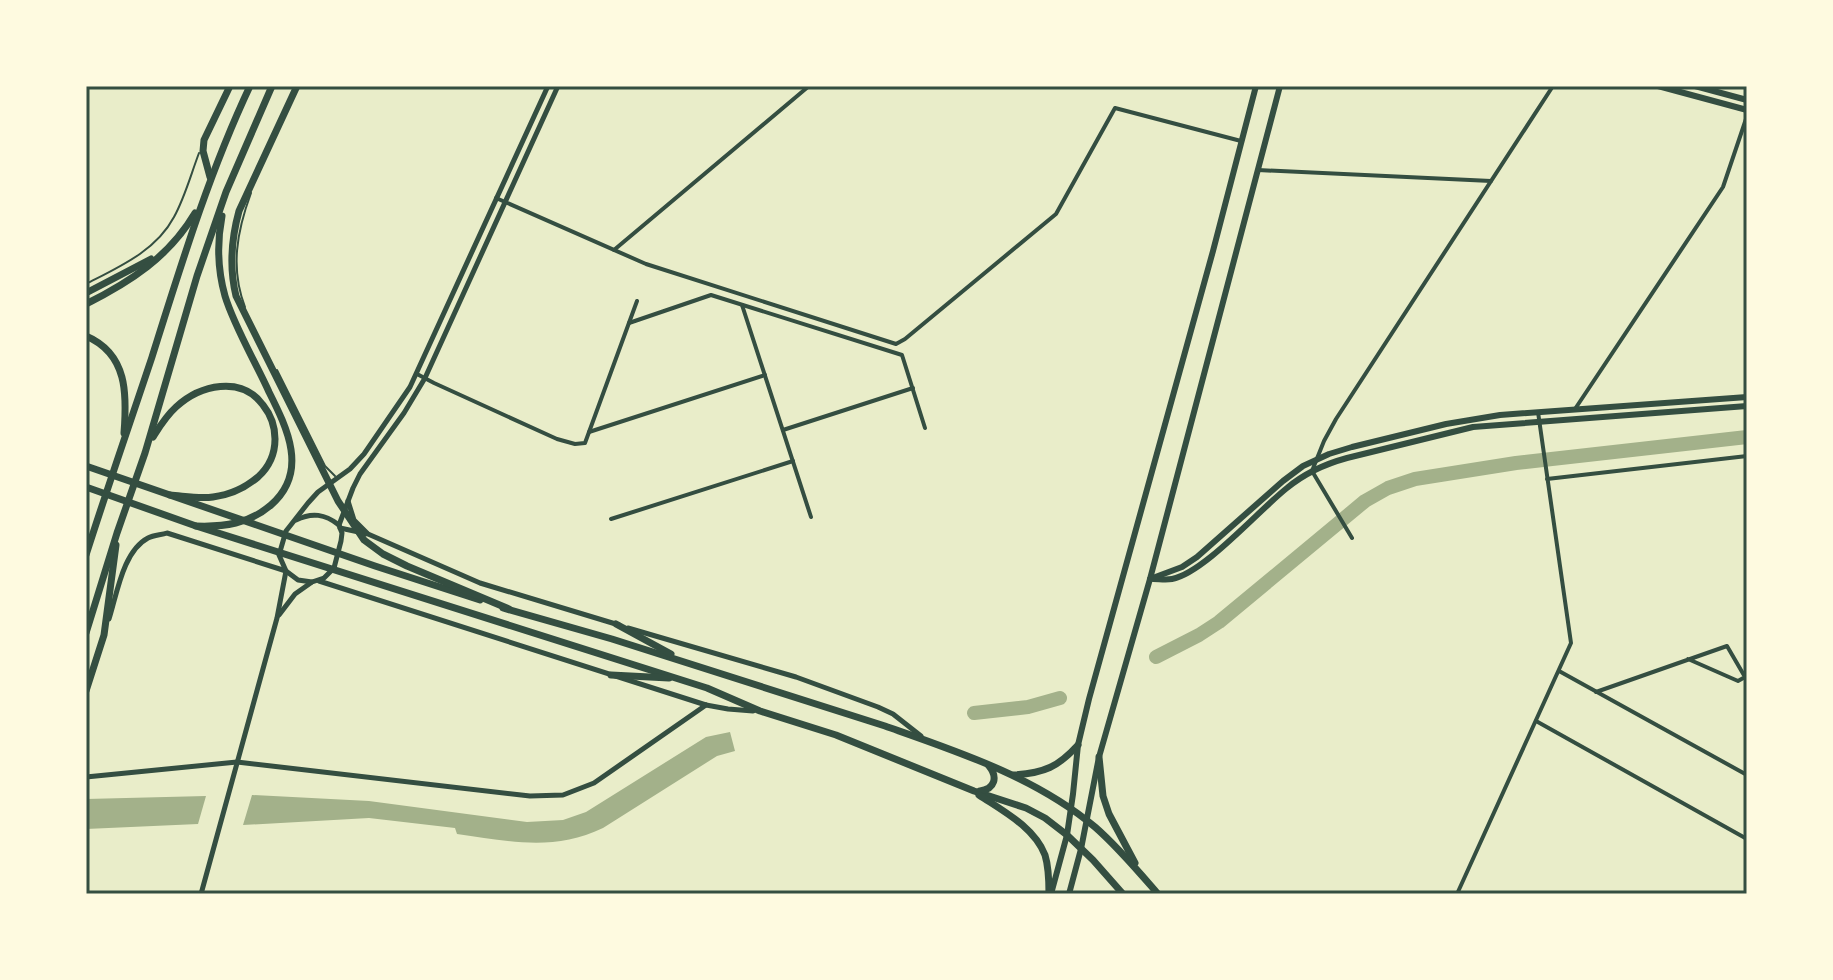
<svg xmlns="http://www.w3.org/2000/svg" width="1833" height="980" viewBox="0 0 1833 980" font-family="'Source Sans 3',sans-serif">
  <rect width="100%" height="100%" fill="#e9edc9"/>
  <g fill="#a3b18a">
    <path d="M 730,732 L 735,751 L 717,756 L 603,828 C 553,852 509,841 457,834 L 455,828 L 369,818 L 243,825 L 252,795 L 369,801 L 527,822 L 563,820 L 586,812 L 706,737 Z"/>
    <path d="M 206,796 L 198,824 L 86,829 L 86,799 Z"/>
  </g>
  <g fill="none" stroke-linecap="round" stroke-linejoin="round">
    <g stroke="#a3b18a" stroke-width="14">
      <path d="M 1156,657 L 1199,635 L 1219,622 L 1365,501 L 1388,488 L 1415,479 L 1516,463 L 1747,437"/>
      <path d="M 974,713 L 1028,707 L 1060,698"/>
    </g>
    <g stroke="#344e41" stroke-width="2">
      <path d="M 86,284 C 119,267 156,251 174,217 C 185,197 191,174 199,153"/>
      <path d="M 245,307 C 230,268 237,231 251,193"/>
      <path d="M 277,370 L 325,466 L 335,476"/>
    </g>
    <g stroke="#344e41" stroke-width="4">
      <path d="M 1258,170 L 1491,181"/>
      <path d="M 496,198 L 646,264 L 896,344 L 905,339 L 1056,214 L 1115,108 L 1241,141"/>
      <path d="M 614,250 L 809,86"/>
      <path d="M 742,305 L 811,517"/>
      <path d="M 629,323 L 711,295 L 902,355 L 925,428"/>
      <path d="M 417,374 L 434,383 L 557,439 L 575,444 L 585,443 L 637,301"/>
      <path d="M 1575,409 L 1723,187 L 1747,116"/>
      <path d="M 783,430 L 913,388"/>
      <path d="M 589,432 L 765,375"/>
      <path d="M 1547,479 L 1747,456"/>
      <path d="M 611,519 L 793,461"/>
      <path d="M 1352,538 L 1312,471 L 1324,441 L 1336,419 L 1553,86"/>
      <path d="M 1559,671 L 1747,775"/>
      <path d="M 1596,692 L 1727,646 L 1745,677 L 1738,681 L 1688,659"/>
      <path d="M 1536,721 L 1747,839"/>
      <path d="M 1457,894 L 1571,643 L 1538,412"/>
    </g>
    <g stroke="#344e41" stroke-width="5">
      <path d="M 348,501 L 354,520 L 367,533"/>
      <path d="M 296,520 C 312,512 325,514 339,525"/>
      <path d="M 340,528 L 368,534 L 480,583 L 619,625"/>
      <path d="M 319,581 L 706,705 L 728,709 L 753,711"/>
      <path d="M 279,615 L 295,594 L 312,582 L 324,578 L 334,568 L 341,541 L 342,533 L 339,525 L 353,488 L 360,474 L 404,413 L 425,378 L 558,86"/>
      <path d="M 109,619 C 117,594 123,551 148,538 C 154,535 161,535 167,533 L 286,571 L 298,580 L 312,582"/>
      <path d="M 628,628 L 796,677 L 878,707 L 893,714 L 921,736"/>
      <path d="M 86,777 L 237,762 L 530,796 L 563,795 L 594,783 L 706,705"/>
      <path d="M 201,894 L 277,618 L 286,571 L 279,555 L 286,531 L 290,526 L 308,503 L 318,492 L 350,469 L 364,454 L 410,387 L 548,86"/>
    </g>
    <g stroke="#344e41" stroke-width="6">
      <path d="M 1658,86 L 1747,110"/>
      <path d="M 1695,86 L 1747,100"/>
      <path d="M 1150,579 L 1182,567 L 1197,557 L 1283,481 L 1303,466 L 1329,454 L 1352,447 L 1446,424 L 1500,415 L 1747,397"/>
      <path d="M 1153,579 C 1159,579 1166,580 1172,579 C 1204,573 1259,510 1287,488 C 1305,473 1325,464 1347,458 L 1473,427 L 1747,406"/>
      <path d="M 1051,894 L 1067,835 L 1073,794 L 1078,745 L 1089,699 L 1213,251 L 1256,86"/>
      <path d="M 1069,894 L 1081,849 L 1099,757 L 1150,579 L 1280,86"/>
    </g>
    <g stroke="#344e41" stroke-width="7">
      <path d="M 86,466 L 375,566 L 480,600"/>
      <path d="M 86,487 L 196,526 L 707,688 L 760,711 L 836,735 L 974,791 L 1026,808 L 1045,818 L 1067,835 L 1093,860 L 1123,894"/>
      <path d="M 503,608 L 612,639 L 885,726 C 956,751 1036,777 1095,827 C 1118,847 1138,871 1158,894"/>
      <path d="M 616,624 L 671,654"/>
      <path d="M 611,675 L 669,678"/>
      <path d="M 86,691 L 104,635 L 116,545"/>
      <path d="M 1099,757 L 1103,796 L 1109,814 L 1135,863"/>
      <path d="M 1014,775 C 1044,773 1058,767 1078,745"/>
      <path d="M 980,791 C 995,789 998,777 989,766"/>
      <path d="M 979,795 C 1003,811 1034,827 1045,855 C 1049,868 1049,881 1049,894"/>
    </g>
    <g stroke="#344e41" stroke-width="7">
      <path d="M 297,86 L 239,211 C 231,240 229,267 236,296 L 338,501 L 364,540 L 383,554 L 407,566 L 509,609"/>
      <path d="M 210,177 L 203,151 L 204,140 L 230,86"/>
      <path d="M 86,293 L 151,259"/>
      <path d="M 86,304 C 130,282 169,257 195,213"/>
      <path d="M 86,336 C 128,354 127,395 124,433"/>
      <path d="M 153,437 C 160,426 166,416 176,407 C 200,385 241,375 263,405 C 271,415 275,426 275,439 C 275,454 269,467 258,477 C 245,488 230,495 213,497 C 199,499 184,496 170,495"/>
      <path d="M 196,526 C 224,527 249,524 271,505 C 309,472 287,428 269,392 C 256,363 234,326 225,296 C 218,271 217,242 222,216"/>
      <path d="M 86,555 C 107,489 130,423 152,357 C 181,265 209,173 250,86"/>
      <path d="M 86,633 L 117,533 L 145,453 L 197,276 L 226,192 L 272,86"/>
    </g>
  </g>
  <rect width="1833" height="980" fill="none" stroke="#fefae0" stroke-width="176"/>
  <rect x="88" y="88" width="1657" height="804" fill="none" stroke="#344e41" stroke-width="3"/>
</svg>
